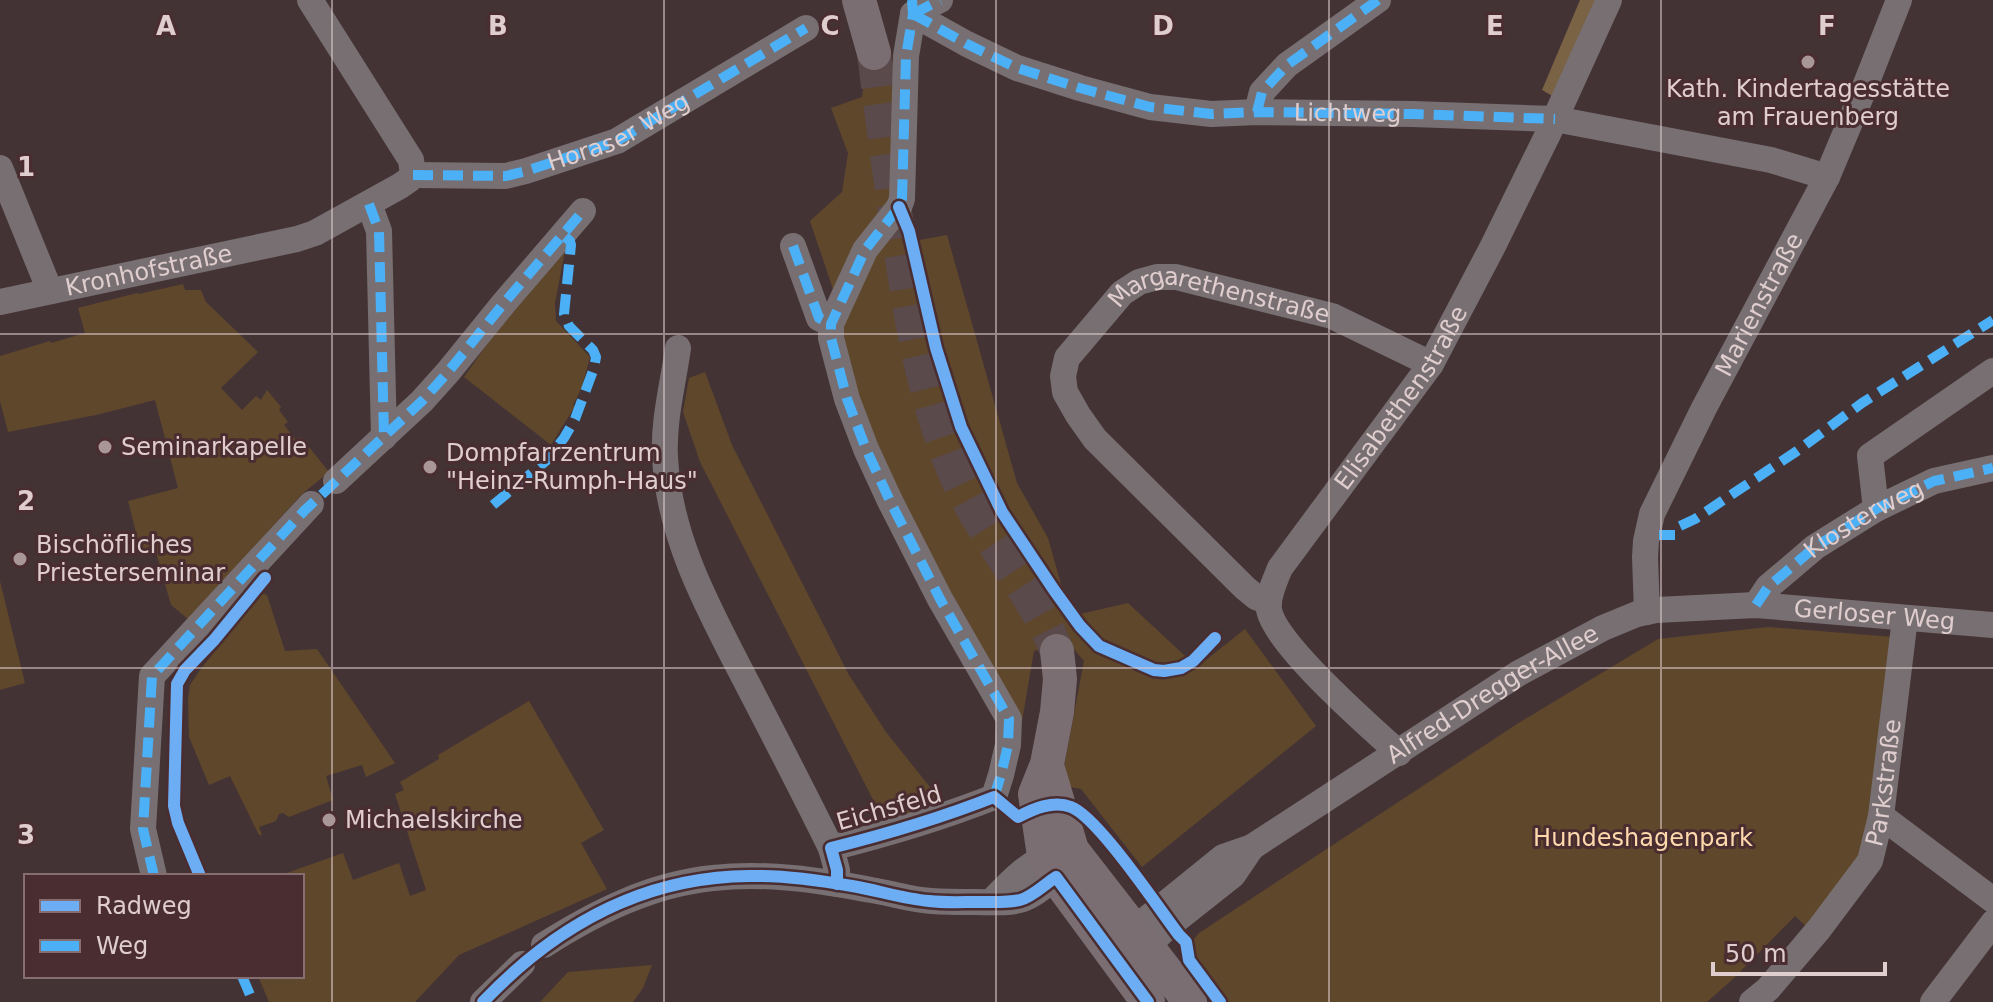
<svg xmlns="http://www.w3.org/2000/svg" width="1993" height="1002" viewBox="0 0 1993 1002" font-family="'DejaVu Sans',sans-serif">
  <rect width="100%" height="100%" fill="#443335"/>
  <g fill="#5f472b">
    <path d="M 898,62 L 900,227 L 903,243 L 947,235 L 1017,483 L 1048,538 L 1062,588 L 1080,614 L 1128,603 L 1197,667 L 1245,629 L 1316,726 L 1142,867 L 1081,789 L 1065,786 L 1062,777 L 1084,661 L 1067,641 L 1034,651 L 1022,721 L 895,495 L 836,335 L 843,319 L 810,221 L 842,192 L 848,153 L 831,108 L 862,97 L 866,66 Z"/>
    <path d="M 565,251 L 555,303 L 556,321 L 590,357 L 582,387 L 573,405 L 575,406 L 551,445 L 464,377 L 493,336 Z"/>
    <path d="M 183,284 L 185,290 L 201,290 L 206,302 L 258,352 L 221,388 L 242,410 L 256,396 L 261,400 L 267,390 L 281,407 L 279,410 L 288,422 L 284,425 L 296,440 L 301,437 L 329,472 L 302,494 L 188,619 L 171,605 L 156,552 L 142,556 L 128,501 L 178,488 L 155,400 L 96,415 L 8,432 L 0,401 L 0,356 L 50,341 L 51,343 L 85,333 L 78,308 L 137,293 L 139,294 Z"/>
    <path d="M 705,372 L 732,445 L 849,675 L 886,732 L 945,806 L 885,823 L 700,462 L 683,412 L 689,378 Z"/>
    <path d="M 0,581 L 25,683 L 0,690 Z"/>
    <path d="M 262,593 L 267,595 L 285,651 L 317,649 L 395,763 L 366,777 L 362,765 L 326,776 L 333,800 L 289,817 L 283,813 L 279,814 L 276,821 L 259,827 L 262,835 L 259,835 L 230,776 L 209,785 L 189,737 L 188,700 L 190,685 L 200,670 Z"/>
    <path d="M 1768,627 L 1894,637 L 1864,855 L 1809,929 L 1795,916 L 1733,979 L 1707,1002 L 1226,1002 C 1216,989 1189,960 1192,944 C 1193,939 1196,937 1199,933 L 1517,724 L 1658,639 Z"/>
    <path d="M 529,701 L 604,830 L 581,843 L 607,889 L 459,955 L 415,1002 L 269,1002 L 258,976 L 302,976 L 302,876 L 279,876 L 280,874 L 284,874 L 343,853 L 353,880 L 399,863 L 410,896 L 426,890 L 395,794 L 404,790 L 400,782 L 439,759 L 438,755 Z"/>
    <path d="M 652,965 L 643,988 L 633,1002 L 540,1002 L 568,972 Z"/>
  </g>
  <path fill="#7a6244" d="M 1580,0 L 1599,0 L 1556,98 L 1542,90 Z"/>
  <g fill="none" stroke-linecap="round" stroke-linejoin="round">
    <path stroke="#5b4a4c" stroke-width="34" stroke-dasharray="34 17" stroke-linecap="butt" d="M 874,53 C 882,120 891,186 901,252 C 912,328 925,400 954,471 C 981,535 1030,586 1057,651"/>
    <g stroke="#776f72" stroke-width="26">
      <path d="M 310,0 L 411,160 L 413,175"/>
      <path id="s1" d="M 913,14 L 967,44 L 1017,68 L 1080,88 L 1150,107 L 1211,114 L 1257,112 L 1413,114 L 1555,119 L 1771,160 L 1827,177"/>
      <path d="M 913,14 L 940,0"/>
      <path d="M 1257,112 L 1262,92 L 1287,65 L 1378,0"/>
      <path d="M 0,168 L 50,291"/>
      <path id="s2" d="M 413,175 L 506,176 L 526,171 L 617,141 L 806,28"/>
      <path d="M 369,204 L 379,231 L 384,437"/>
      <path d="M 793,246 L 819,318 L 831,324"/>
      <path id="s3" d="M 0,302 L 297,239 L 315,233 L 400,186 L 410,179 L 413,175"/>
      <path d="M 678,348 C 673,384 663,421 665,457 C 669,540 711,613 748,685 C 776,739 804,793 831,848 L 837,870 L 837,884"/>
      <path d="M 336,481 L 422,401 L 448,372 L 504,303 L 583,211"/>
      <path d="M 1876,509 L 1870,456 L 1993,371"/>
      <path id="s4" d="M 1269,602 L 1256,597 L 1245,588 L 1095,439 L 1078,415 L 1065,392 L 1063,376 L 1067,358 L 1122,293 L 1139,282 L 1157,277 L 1176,277 L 1332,316 L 1431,364"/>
      <path id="s5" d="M 1756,605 L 1768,587 L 1815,547 L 1876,509 L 1934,481 L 1993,468"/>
      <path id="s6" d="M 1647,612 L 1645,557 L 1646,541 L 1652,514 L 1704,408 L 1827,177 L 1864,89 L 1899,0"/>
      <path id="s7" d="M 1399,753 C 1370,727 1276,645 1269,610 C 1267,596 1275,581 1280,568 L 1431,364 L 1493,246 L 1548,134 L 1609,0"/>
      <path d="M 1881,816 L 1993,900"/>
      <path d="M 831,848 C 887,834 941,818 994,797 L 1001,775 L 1008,745 L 1009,719 L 940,599 L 890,501 L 866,449 L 847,399 L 831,338 L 831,324 L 865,250 L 899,207 L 902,199 L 906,56 L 913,14"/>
      <path d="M 154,876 L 143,829 L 152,676 L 311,504"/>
      <path d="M 991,902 C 1012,880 1031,859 1061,852"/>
      <path d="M 544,945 C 596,912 652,884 713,878 C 766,872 819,880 871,890 C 891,893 912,900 932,901 C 946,902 960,902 975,902 C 989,902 1009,904 1023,899 C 1040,892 1055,878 1064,863"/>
      <path id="s8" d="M 1124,946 L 1134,929 L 1223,857 L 1252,847 L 1519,673 L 1603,628 L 1637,614 L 1656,610 L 1756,605 L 1993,625"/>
      <path d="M 1130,954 L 1147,946 L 1171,924 L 1233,875 L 1252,847"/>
      <path d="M 483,1002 L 522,964"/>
      <path id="s9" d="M 1752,1002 L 1768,989 L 1819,929 L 1870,861 L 1881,816 L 1905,618"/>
      <path d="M 1933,1002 L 1993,923"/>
    </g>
    <g stroke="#7b6e72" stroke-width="34">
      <path d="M 859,0 L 874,53"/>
      <path d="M 1057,651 L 1060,679 L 1057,712 L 1047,764 L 1035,794 L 1044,856 L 1056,877 L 1148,1002"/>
      <path d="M 1049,772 L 1072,850 L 1190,1002"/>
    </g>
    <g stroke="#4cb0f7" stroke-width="10" stroke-dasharray="20 10" stroke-linecap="butt">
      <path d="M 912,0 L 913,14 L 906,56 L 902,199 L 899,207 L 865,250 L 831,324 L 831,338 L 847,399 L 866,449 L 890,501 L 940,599 L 1009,719 L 1008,745 L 1001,775 L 994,797 L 988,799"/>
      <path d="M 913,14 L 967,44 L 1017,68 L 1080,88 L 1150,107 L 1211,114 L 1257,112 L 1413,114 L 1555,119"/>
      <path d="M 913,14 L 940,0"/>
      <path d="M 1257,112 L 1262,92 L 1287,65 L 1378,0"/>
      <path d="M 413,175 L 506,176 L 526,171 L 617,141 L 806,28"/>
      <path d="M 369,204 L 379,231 L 384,437"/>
      <path d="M 793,246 L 819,318 L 831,324"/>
      <path d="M 493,505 L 546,461 L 564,438 L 575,419 L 594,368 L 596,357 L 593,350 L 569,326 L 564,314 L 571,245 L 570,241 L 563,235"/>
      <path d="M 1680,526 L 1695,519 L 1797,451 L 1862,403 L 1993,320"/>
      <path d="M 1659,535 L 1675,535"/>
      <path d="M 1756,605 L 1768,587 L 1815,547 L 1876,509 L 1934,481 L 1993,468"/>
      <path d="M 154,876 L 143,829 L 152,676 L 304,511 L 422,401 L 448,372 L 504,303 L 583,211"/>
      <path d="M 242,976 L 253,1002"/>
    </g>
    <g stroke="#4a2d30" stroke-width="17">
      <g id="cycleway">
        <path d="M 899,207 L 909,231 L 936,348 L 961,427 L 1002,512 L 1054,590 L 1080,626 L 1099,646 L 1154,670 L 1164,671 L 1181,668 L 1193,661 L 1215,638"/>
        <path d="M 200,876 L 178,823 L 174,806 L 177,684 L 185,670 L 214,640 L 265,578"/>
        <path d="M 837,884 L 837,870 L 831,848 C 887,834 941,818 994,797 L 1018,817 C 1033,809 1053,800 1071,807 C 1098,817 1159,909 1179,935 L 1186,942 L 1189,960 L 1220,1002"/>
        <path d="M 483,1002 C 555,926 643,877 749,876 C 783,875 818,880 852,886 C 877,890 903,899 929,901 C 945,903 962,902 978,902 C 991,902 1007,903 1020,900 C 1032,897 1045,884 1056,877 L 1148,1002"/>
      </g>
    </g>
    <use href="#cycleway" stroke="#6dadf4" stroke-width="12"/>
  </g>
  <path fill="none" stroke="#e0cdce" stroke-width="2" stroke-opacity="0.55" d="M 332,0 L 332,1002M 664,0 L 664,1002M 996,0 L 996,1002M 1329,0 L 1329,1002M 1661,0 L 1661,1002M 0,334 L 1993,334M 0,668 L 1993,668"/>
  <g fill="#a99798" stroke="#4a2d30" stroke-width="3">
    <circle cx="1808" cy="62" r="8"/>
    <circle cx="105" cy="447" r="8"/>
    <circle cx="430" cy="467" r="8"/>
    <circle cx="20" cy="559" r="8"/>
    <circle cx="329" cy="820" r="8"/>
  </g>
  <g text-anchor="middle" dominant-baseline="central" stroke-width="6" stroke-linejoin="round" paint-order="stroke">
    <g font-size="24" fill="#e0cdce" stroke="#4a2d30" text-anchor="start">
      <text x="1808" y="89" text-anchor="middle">Kath. Kindertagesstätte<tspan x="1808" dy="28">am Frauenberg</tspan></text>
      <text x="121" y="447">Seminarkapelle</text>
      <text x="446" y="453">Dompfarrzentrum<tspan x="446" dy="28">"Heinz-Rumph-Haus"</tspan></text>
      <text x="36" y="545">Bischöfliches<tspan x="36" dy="28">Priesterseminar</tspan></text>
      <text x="345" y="820">Michaelskirche</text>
    </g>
    <g font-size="24" fill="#e0cdce" stroke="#4a2d30">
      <text stroke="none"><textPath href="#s1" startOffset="454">Lichtweg</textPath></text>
      <text stroke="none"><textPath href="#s2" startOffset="214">Horaser Weg</textPath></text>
      <text stroke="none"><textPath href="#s3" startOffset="152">Kronhofstraße</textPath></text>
      <text stroke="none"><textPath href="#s6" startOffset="334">Marienstraße</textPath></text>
      <text stroke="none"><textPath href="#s4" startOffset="516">Margarethenstraße</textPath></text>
      <text stroke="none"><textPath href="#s7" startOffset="448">Elisabethenstraße</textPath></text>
      <text stroke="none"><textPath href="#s5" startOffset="140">Klosterweg</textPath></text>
      <text stroke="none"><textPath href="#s8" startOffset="854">Gerloser Weg</textPath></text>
      <text stroke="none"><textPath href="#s8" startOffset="450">Alfred-Dregger-Allee</textPath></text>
      <text stroke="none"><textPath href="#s9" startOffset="264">Parkstraße</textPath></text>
      <text transform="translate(889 808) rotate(-16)">Eichsfeld</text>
    </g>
    <g font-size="24" fill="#fdd9ac" stroke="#4a2d30">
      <text x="1643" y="838">Hundeshagenpark</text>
    </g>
  </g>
  <g font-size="26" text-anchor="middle" font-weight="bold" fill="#e0cdce" stroke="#4a2d30" stroke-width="6" stroke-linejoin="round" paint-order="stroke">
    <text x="166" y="35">A</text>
    <text x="498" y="35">B</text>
    <text x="830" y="35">C</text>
    <text x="1163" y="35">D</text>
    <text x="1495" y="35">E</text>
    <text x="1827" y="35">F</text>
    <text x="26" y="176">1</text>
    <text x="26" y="510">2</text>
    <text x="26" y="844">3</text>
  </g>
  <rect x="24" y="874" width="280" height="104" fill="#4a2d30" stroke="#866d6f" stroke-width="2"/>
  <rect x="40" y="900" width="40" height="12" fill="#6dadf4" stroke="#866d6f" stroke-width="2"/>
  <text x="96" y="914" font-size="24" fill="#e0cdce">Radweg</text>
  <rect x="40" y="940" width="40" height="12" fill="#4cb0f7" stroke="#866d6f" stroke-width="2"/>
  <text x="96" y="954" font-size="24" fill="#e0cdce">Weg</text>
  <path d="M1713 962v12h172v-12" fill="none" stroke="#e0cdce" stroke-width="4"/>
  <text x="1725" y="962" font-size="24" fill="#e0cdce" stroke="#4a2d30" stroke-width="6" paint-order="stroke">50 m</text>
</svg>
